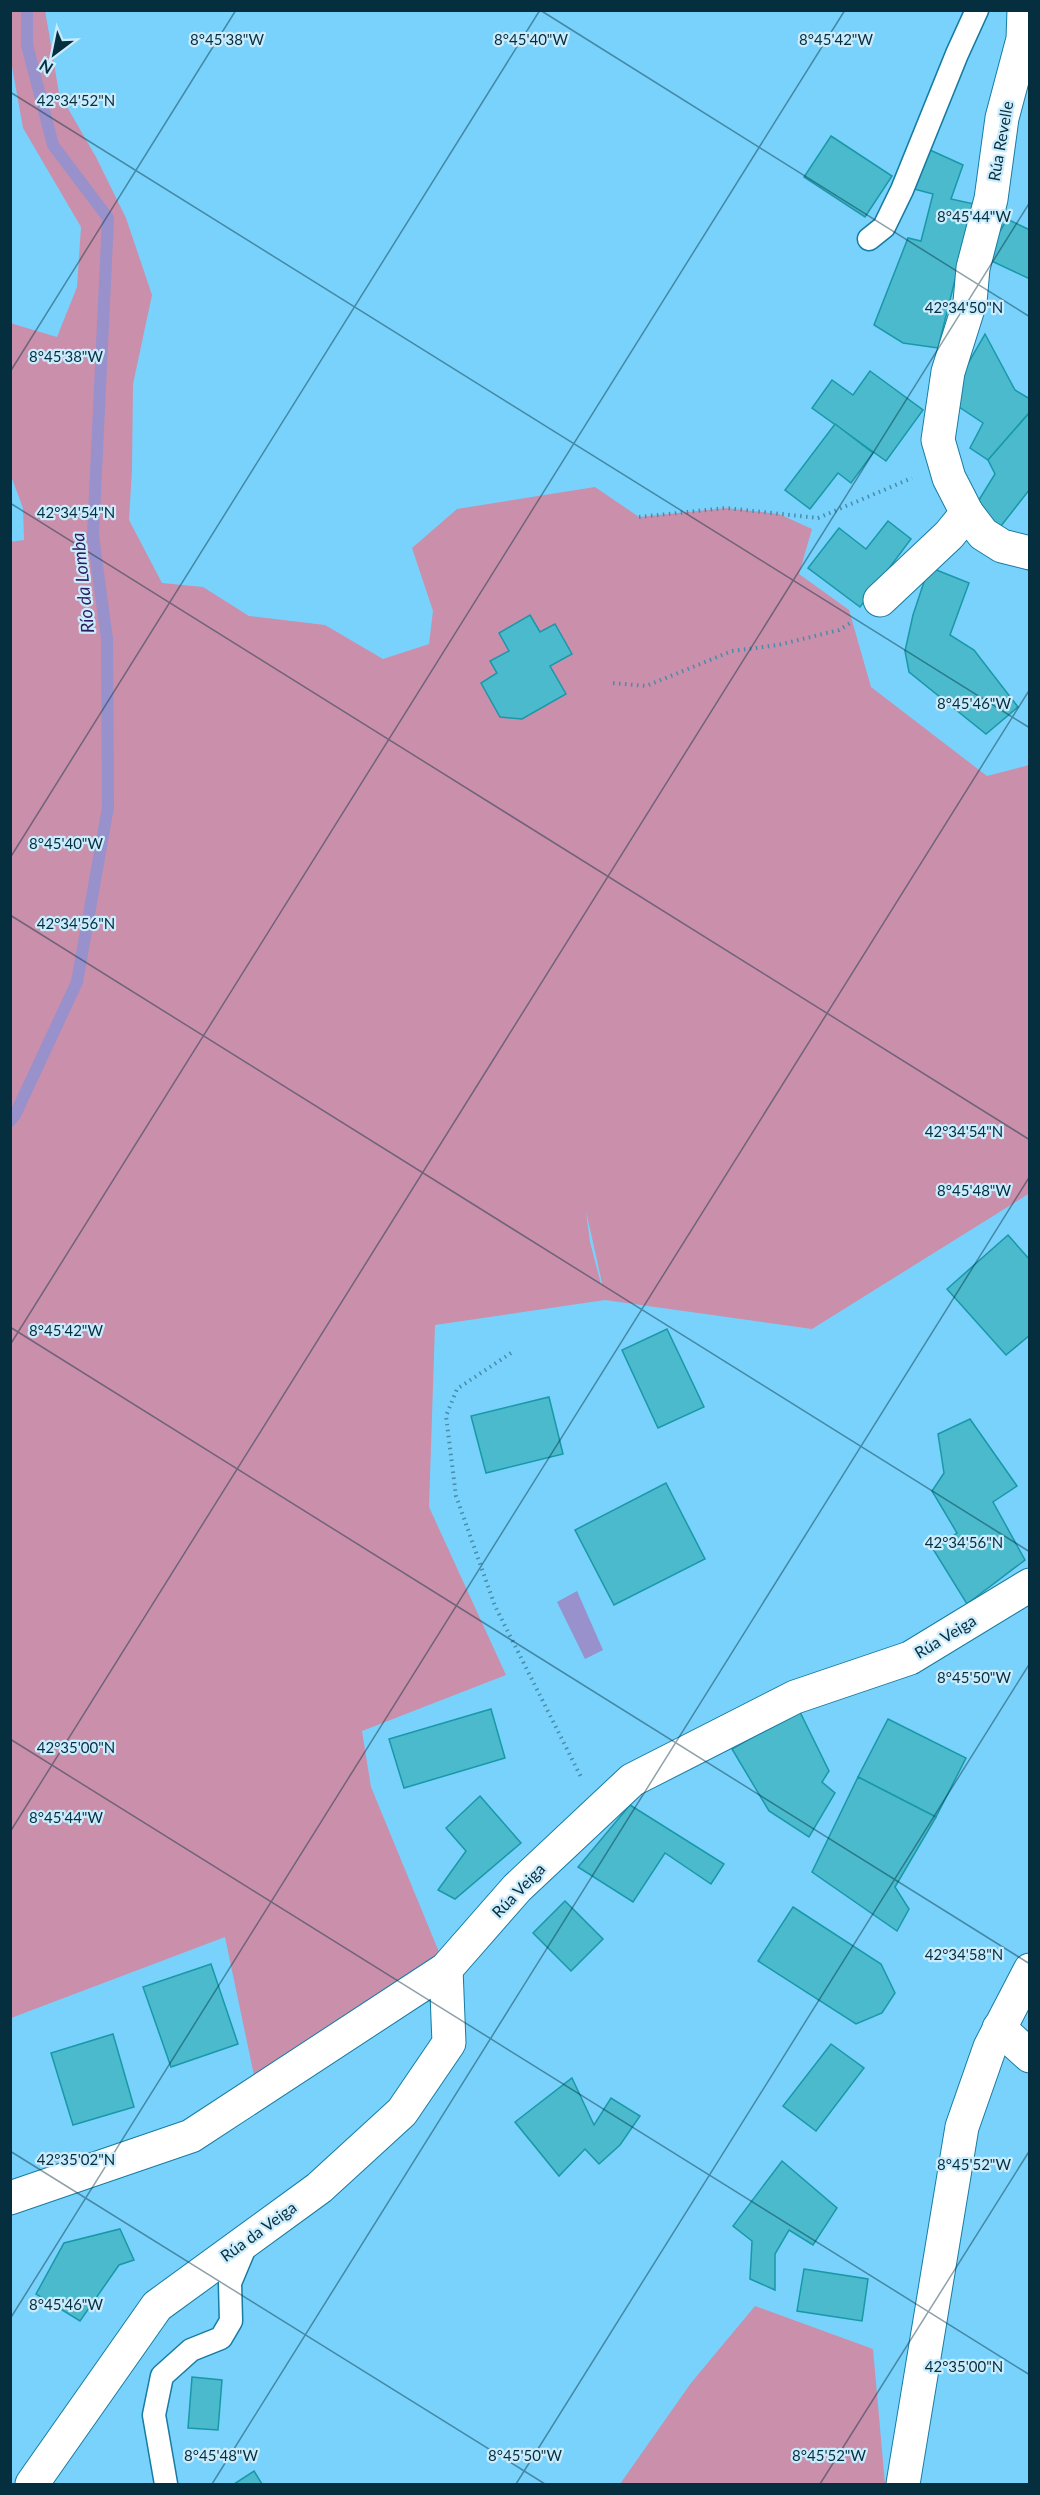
<svg xmlns="http://www.w3.org/2000/svg" width="1040" height="2495" viewBox="0 0 1040 2495" font-family="Lato,sans-serif">
  <rect width="100%" height="100%" fill="#79d2fb"/>
  <g fill="#ca8fab" fill-rule="evenodd">
    <path d="M 45,10 L 59,93 L 96,157 L 126,218 L 152,295 L 133,384 L 132,469 L 129,520 L 162,583 L 203,587 L 249,616 L 325,625 L 383,659 L 429,644 L 433,611 L 412,548 L 457,509 L 595,487 L 639,517 L 726,508 L 779,514 L 812,529 L 799,574 L 849,610 L 871,687 L 987,776 L 1029,765 L 1030,1193 L 812,1329 L 605,1300 L 435,1325 L 429,1507 L 506,1675 L 362,1731 L 371,1787 L 446,1969 L 256,2085 L 225,1937 L 11,2018 L 10,542 L 24,540 L 23,508 L 11,476 L 10,323 L 57,337 L 77,287 L 81,227 L 23,128 L 11,61 L 11,11 ZM 586,1211 L 602,1283 L 601,1284 L 590,1242 Z"/>
    <path d="M 755,2306 L 873,2349 L 885,2484 L 620,2484 L 691,2383 Z"/>
  </g>
  <path fill="#9891cc" d="M 577,1591 L 603,1650 L 585,1659 L 557,1602 Z"/>
  <g fill="none" stroke-linecap="round" stroke-linejoin="round">
    <path stroke="#9891cc" stroke-width="12" d="M 10,1121 L 15,1115 L 77,982 L 108,807 L 107,639 L 93,536 L 108,218 L 53,145 L 27,45 L 27,10"/>
  </g>
  <g fill="#4abacc" stroke="#1998a9" stroke-width="1.5">
    <path d="M 831,136 L 892,176 L 865,217 L 804,177 Z"/>
    <path d="M 930,150 L 963,165 L 951,199 L 974,204 L 938,348 L 903,343 L 874,325 L 908,238 L 921,241 L 933,194 L 914,189 Z"/>
    <path d="M 1007,219 L 1030,230 L 1030,279 L 985,258 Z"/>
    <path d="M 985,334 L 1015,390 L 1030,399 L 1030,412 L 988,460 L 970,448 L 983,423 L 953,403 L 959,379 Z"/>
    <path d="M 870,371 L 923,410 L 886,461 L 812,408 L 832,380 L 853,395 Z"/>
    <path d="M 1030,412 L 1030,489 L 997,531 L 974,508 L 995,474 L 988,460 Z"/>
    <path d="M 835,424 L 873,453 L 851,483 L 838,473 L 810,509 L 785,490 Z"/>
    <path d="M 888,521 L 911,539 L 860,607 L 808,568 L 839,528 L 866,549 Z"/>
    <path d="M 929,567 L 969,583 L 950,635 L 974,650 L 1018,707 L 986,734 L 909,672 L 905,651 L 913,615 Z"/>
    <path d="M 530,615 L 540,632 L 555,624 L 572,654 L 550,666 L 566,694 L 522,719 L 500,717 L 481,683 L 497,673 L 490,661 L 509,651 L 499,633 Z"/>
    <path d="M 1008,1235 L 1030,1260 L 1030,1335 L 1006,1355 L 947,1289 Z"/>
    <path d="M 667,1329 L 704,1407 L 658,1428 L 622,1350 Z"/>
    <path d="M 549,1397 L 563,1454 L 486,1473 L 471,1416 Z"/>
    <path d="M 970,1419 L 1017,1486 L 993,1502 L 1025,1560 L 967,1604 L 933,1549 L 957,1533 L 932,1491 L 944,1473 L 938,1434 Z"/>
    <path d="M 666,1483 L 705,1559 L 614,1605 L 575,1530 Z"/>
    <path d="M 491,1709 L 505,1758 L 404,1788 L 389,1739 Z"/>
    <path d="M 799,1710 L 829,1771 L 822,1782 L 835,1793 L 809,1837 L 769,1811 L 732,1749 Z"/>
    <path d="M 888,1719 L 966,1758 L 936,1817 L 858,1777 Z"/>
    <path d="M 858,1777 L 936,1817 L 895,1887 L 909,1909 L 897,1931 L 812,1872 Z"/>
    <path d="M 480,1796 L 521,1843 L 455,1899 L 438,1890 L 466,1851 L 446,1828 Z"/>
    <path d="M 630,1805 L 724,1864 L 711,1884 L 665,1853 L 633,1902 L 578,1867 Z"/>
    <path d="M 565,1901 L 603,1939 L 571,1971 L 533,1933 Z"/>
    <path d="M 793,1907 L 881,1964 L 895,1993 L 882,2013 L 856,2024 L 758,1961 Z"/>
    <path d="M 211,1964 L 238,2044 L 171,2067 L 143,1987 Z"/>
    <path d="M 113,2034 L 134,2107 L 73,2125 L 51,2053 Z"/>
    <path d="M 831,2044 L 864,2068 L 816,2131 L 783,2106 Z"/>
    <path d="M 572,2078 L 594,2125 L 611,2098 L 640,2116 L 620,2145 L 599,2164 L 585,2149 L 559,2176 L 515,2122 Z"/>
    <path d="M 782,2161 L 837,2208 L 813,2245 L 789,2230 L 775,2254 L 775,2290 L 750,2279 L 752,2241 L 733,2226 Z"/>
    <path d="M 120,2229 L 134,2260 L 119,2265 L 80,2321 L 36,2294 L 64,2243 Z"/>
    <path d="M 804,2269 L 868,2279 L 862,2321 L 797,2311 Z"/>
    <path d="M 192,2377 L 222,2380 L 218,2430 L 188,2428 Z"/>
    <path d="M 254,2471 L 262,2484 L 234,2484 Z"/>
  </g>
  <g fill="none" stroke-linecap="round" stroke-linejoin="round">
    <g stroke="#167ca2" stroke-width="25">
      <g id="service">
        <path d="M 869,239 L 884,227 L 902,190 L 957,54 L 977,10"/>
        <path d="M 166,2484 L 154,2415 L 162,2376 L 191,2350 L 221,2338 L 231,2321 L 230,2283 L 248,2240"/>
      </g>
    </g>
    <g stroke="#167ca2" stroke-width="35">
      <g id="minor">
        <path d="M 1024,10 L 1023,39 L 1002,118 L 991,199 L 973,268 L 970,302 L 948,372 L 938,440 L 949,478 L 967,513 L 983,534 L 1002,546 L 1030,553"/>
        <path d="M 880,600 L 949,535 L 967,513"/>
        <path d="M 999,2028 L 1030,2056"/>
        <path d="M 10,2198 L 191,2136 L 446,1969 L 517,1888 L 632,1780 L 795,1697 L 910,1658 L 1030,1585"/>
        <path d="M 32,2484 L 157,2306 L 319,2188 L 402,2112 L 449,2043 L 446,1969"/>
      </g>
    </g>
    <g stroke="#167ca2" stroke-width="35">
      <path id="tertiary" d="M 903,2484 L 962,2127 L 990,2047 L 1030,1970"/>
    </g>
    <g stroke="#488cab" stroke-width="4" stroke-dasharray="1.5 4.5" stroke-linecap="butt">
      <path d="M 639,517 L 726,508 L 818,518 L 912,478"/>
      <path d="M 613,683 L 646,686 L 732,651 L 778,645 L 839,630 L 852,622"/>
      <path d="M 511,1353 L 457,1389 L 446,1416 L 456,1496 L 495,1606 L 582,1779"/>
    </g>
    <use href="#service" stroke="#fff" stroke-width="22"/>
    <use href="#minor" stroke="#fff" stroke-width="33"/>
    <use href="#tertiary" stroke="#fff" stroke-width="33"/>
  </g>
  <path fill="none" stroke="#052e3e" stroke-width="1.5" stroke-opacity="0.45" d="M 540,10 L 1030,317M 10,92 L 1030,728M 10,372 L 236,10M 10,503 L 1030,1140M 10,858 L 540,10M 10,915 L 1030,1552M 10,1327 L 1030,1964M 10,1345 L 845,10M 10,1739 L 1030,2375M 10,1832 L 1030,202M 10,2151 L 545,2484M 10,2319 L 1030,689M 212,2484 L 1030,1176M 516,2484 L 1030,1663M 820,2484 L 1030,2150"/>
  <g text-anchor="middle" dominant-baseline="central" stroke-width="4.5" stroke-linejoin="round" paint-order="stroke">
    <g font-size="16" fill="#052e3e" stroke="#cbecfc">
      <text transform="translate(1000 141) rotate(-80)">Rúa Revelle</text>
      <text transform="translate(945 1636) rotate(-31)">Rúa Veiga</text>
      <text transform="translate(518 1890) rotate(-46)">Rúa Veiga</text>
      <text transform="translate(258 2231) rotate(-36)">Rúa da Veiga</text>
    </g>
    <g font-size="18" font-style="italic" fill="#2f1d63" stroke="#cbecfc">
      <text transform="translate(82 583) rotate(-96)">Río da Lomba</text>
    </g>
  </g>
  <g font-size="15" text-anchor="middle" fill="#052e3e" stroke="#cbecfc" stroke-width="4.5" stroke-linejoin="round" paint-order="stroke">
    <text x="227" y="45">8°45'38"W</text>
    <text x="531" y="45">8°45'40"W</text>
    <text x="836" y="45">8°45'42"W</text>
    <text x="76" y="106">42°34'52"N</text>
    <text x="974" y="222">8°45'44"W</text>
    <text x="964" y="313">42°34'50"N</text>
    <text x="66" y="362">8°45'38"W</text>
    <text x="76" y="518">42°34'54"N</text>
    <text x="974" y="709">8°45'46"W</text>
    <text x="66" y="849">8°45'40"W</text>
    <text x="76" y="929">42°34'56"N</text>
    <text x="964" y="1137">42°34'54"N</text>
    <text x="974" y="1196">8°45'48"W</text>
    <text x="66" y="1336">8°45'42"W</text>
    <text x="964" y="1548">42°34'56"N</text>
    <text x="974" y="1683">8°45'50"W</text>
    <text x="76" y="1753">42°35'00"N</text>
    <text x="66" y="1823">8°45'44"W</text>
    <text x="964" y="1960">42°34'58"N</text>
    <text x="76" y="2165">42°35'02"N</text>
    <text x="974" y="2170">8°45'52"W</text>
    <text x="66" y="2310">8°45'46"W</text>
    <text x="964" y="2372">42°35'00"N</text>
    <text x="221" y="2461">8°45'48"W</text>
    <text x="525" y="2461">8°45'50"W</text>
    <text x="829" y="2461">8°45'52"W</text>
  </g>
  <rect width="1040" height="2495" fill="none" stroke="#052e3e" stroke-width="24"/>
  <g transform="translate(54 54) rotate(212)" stroke="#cbecfc" stroke-width="4.5" paint-order="stroke">
  <path d="M0-4.5L10 22L0 15L-10 22Z" fill="#052e3e"/>
  <text y="-9" font-size="16" font-weight="bold" text-anchor="middle" fill="#052e3e">N</text>
  </g>
</svg>
